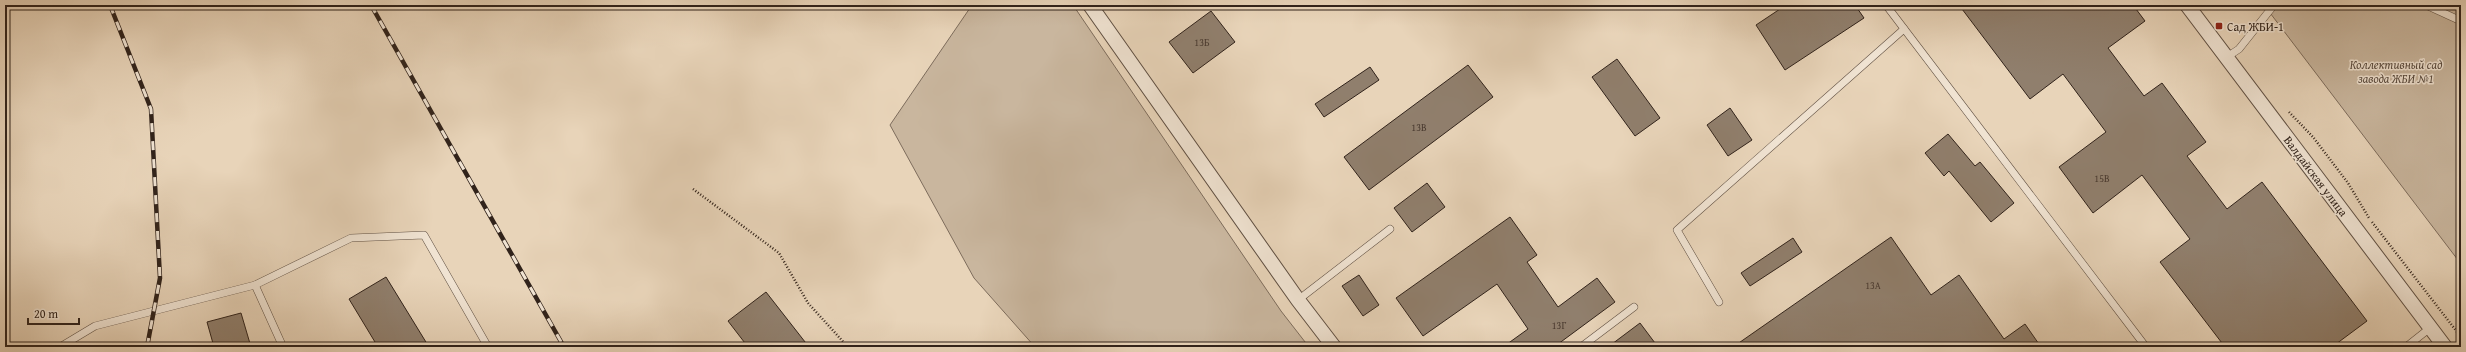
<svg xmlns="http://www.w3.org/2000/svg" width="2466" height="352" viewBox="0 0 2466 352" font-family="'Gentium Book Plus',serif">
  <rect width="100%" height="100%" fill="#e8d4b9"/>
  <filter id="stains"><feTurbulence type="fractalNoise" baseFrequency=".005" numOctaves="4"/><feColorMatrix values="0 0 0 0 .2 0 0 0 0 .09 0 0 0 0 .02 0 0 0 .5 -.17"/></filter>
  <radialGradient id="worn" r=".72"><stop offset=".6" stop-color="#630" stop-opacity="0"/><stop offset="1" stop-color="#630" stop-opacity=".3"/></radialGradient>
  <g fill="#c9b69e" stroke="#7d6c5c">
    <path d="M 972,5 L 1073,5 L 1281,311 L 1309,347 L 1035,347 L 974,278 L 890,125 Z"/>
    <path d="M 2264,5 L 2461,5 L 2461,264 Z"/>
  </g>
  <g fill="#907f6d" stroke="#31231b">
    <path d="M 1786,5 L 1855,5 L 1864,18 L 1785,70 L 1756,25 Z"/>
    <path d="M 1959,5 L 2133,5 L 2145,21 L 2108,48 L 2144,96 L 2162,83 L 2206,142 L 2187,156 L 2227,209 L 2262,182 L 2367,321 L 2332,347 L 2225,347 L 2160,262 L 2190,239 L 2142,175 L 2093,213 L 2059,167 L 2106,132 L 2063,74 L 2030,99 Z"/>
    <path d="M 1211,11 L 1235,42 L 1193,73 L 1169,42 Z"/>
    <path d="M 1617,59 L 1660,118 L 1635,136 L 1592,77 Z"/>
    <path d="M 1468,65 L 1493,97 L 1369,190 L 1344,157 Z"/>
    <path d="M 1370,67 L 1379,80 L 1324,117 L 1315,104 Z"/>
    <path d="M 1730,108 L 1752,140 L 1728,156 L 1707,125 Z"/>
    <path d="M 1948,134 L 1975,166 L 1980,162 L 2014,203 L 1991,222 L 1949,171 L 1944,176 L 1925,153 Z"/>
    <path d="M 1427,183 L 1445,207 L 1412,232 L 1394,208 Z"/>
    <path d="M 1510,217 L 1537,255 L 1527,262 L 1558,307 L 1597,278 L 1615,302 L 1554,347 L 1503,347 L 1528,329 L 1497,284 L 1423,336 L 1396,298 Z"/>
    <path d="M 1891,237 L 1931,295 L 1959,275 L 2004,339 L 2025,324 L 2041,347 L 1733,347 Z"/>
    <path d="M 1793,238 L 1802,252 L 1750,286 L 1741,273 Z"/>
    <path d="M 1359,275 L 1379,305 L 1363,316 L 1342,286 Z"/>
    <path d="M 386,277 L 429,347 L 378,347 L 349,299 Z"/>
    <path d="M 766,292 L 809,347 L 748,347 L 728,321 Z"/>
    <path d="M 241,313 L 251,347 L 214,347 L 207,322 Z"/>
    <path d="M 1640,323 L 1658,347 L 1608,347 Z"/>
  </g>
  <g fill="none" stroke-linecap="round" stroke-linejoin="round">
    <g stroke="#5f4f42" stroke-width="8">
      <g id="lane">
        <path d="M 1886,5 L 2146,347"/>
        <path d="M 2426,5 L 2461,21"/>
        <path d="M 2227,57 L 2239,49 L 2274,5"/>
        <path d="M 255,285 L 351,238 L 424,235 L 488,347"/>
        <path d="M 1298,300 L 1390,229"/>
        <path d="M 1719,302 L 1677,230 L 1904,29"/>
        <path d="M 60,347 L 95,326 L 255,285 L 283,347"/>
        <path d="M 1581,347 L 1634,307"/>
        <path d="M 2406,347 L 2430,328"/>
      </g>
    </g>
    <g stroke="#5f4f42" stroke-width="16">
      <g id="street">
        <path d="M 1090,5 L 1298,300 L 1334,347"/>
        <path d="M 2187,5 L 2445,347"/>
      </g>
    </g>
    <g stroke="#31231b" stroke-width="2.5" stroke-dasharray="1 2" stroke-linecap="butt">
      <path d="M 2289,112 L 2313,137 L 2348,183 L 2369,218"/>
      <path d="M 693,189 L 779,253 L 808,303 L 848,347"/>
      <path d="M 2372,222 L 2461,337"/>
    </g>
    <use href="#lane" stroke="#f0e3d2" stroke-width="7"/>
    <use href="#street" stroke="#f0e3d2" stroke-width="14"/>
    <g stroke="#31231b" stroke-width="4.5">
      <g id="rail">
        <path d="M 110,5 L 151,109 L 160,278 L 147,347"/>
        <path d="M 371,5 L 564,347"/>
      </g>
    </g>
    <use href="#rail" stroke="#f0e3d2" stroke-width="3" stroke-dasharray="9" stroke-linecap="butt"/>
  </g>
  <rect fill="#8f2418" stroke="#f0e3d2" stroke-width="1.5" x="2215" y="22" width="8" height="8" rx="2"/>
  <g text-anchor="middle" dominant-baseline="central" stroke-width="3" stroke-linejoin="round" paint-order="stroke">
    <g font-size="10" fill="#493a30">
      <text x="1202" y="42">13Б</text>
      <text x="1419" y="127">13В</text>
      <text x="2102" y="178">15В</text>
      <text x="1873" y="285">13А</text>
      <text x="1559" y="325">13Г</text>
    </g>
    <g font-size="12" fill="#31231b" stroke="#f0e3d2" text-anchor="start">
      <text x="2227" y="26">Сад ЖБИ-1</text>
    </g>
    <g font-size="12" font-style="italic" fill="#57483c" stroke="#f0e3d2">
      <text x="2396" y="64">Коллективный сад<tspan x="2396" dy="14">завода ЖБИ №1</tspan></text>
    </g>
    <g font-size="12" fill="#31231b" stroke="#f0e3d2">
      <text transform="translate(2316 176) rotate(53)">Валдайская улица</text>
    </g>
  </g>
  <rect width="2466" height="352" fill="none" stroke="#e8d4b9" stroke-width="20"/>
  <rect x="6" y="6" width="2454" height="340" fill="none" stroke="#31231b" stroke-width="2"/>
  <rect x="10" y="10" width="2446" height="332" fill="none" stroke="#31231b"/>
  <path d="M28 318v6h51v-6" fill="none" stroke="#31231b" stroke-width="2"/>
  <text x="34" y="318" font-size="12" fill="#31231b" stroke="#f0e3d2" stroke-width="3" paint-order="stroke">20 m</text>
  <rect width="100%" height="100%" filter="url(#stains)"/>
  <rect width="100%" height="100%" fill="url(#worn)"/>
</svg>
